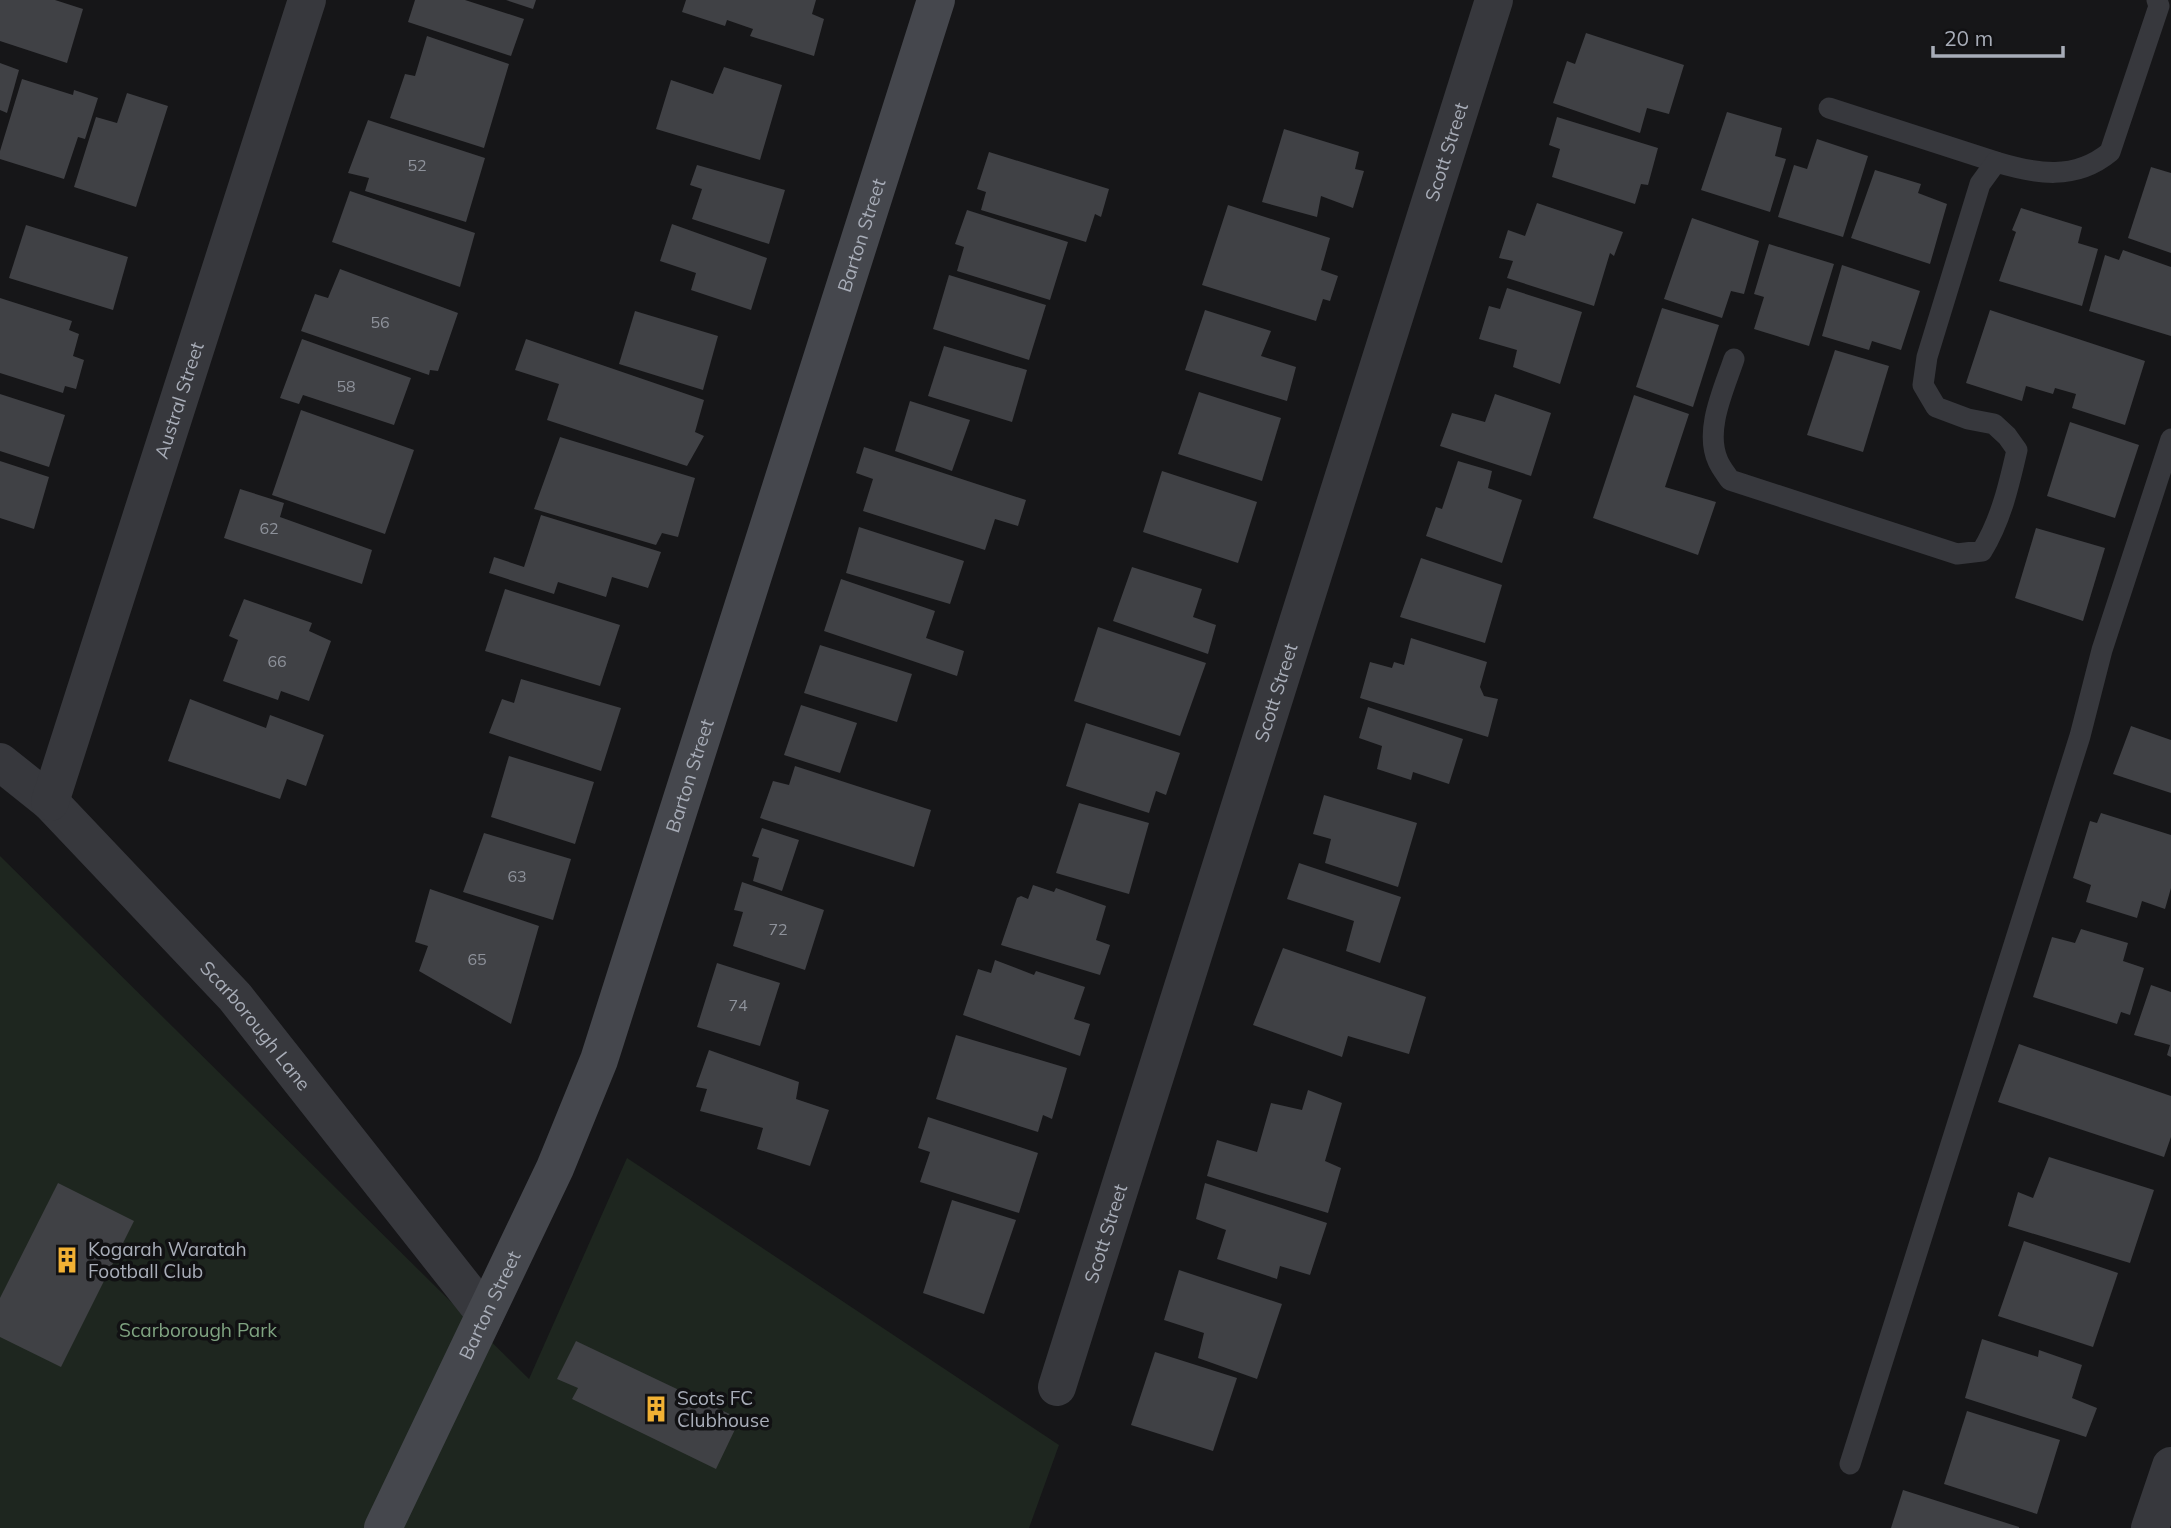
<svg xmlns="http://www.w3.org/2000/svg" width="2171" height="1528" viewBox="0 0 2171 1528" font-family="Mulish,sans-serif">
  <rect width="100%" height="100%" fill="#161618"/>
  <path fill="#1e261f" d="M 0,856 L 529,1379 L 627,1158 L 1059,1445 L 1029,1528 L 0,1528 Z"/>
  <g fill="#404145">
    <path d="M 0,0 L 55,0 L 83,9 L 67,63 L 0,41 Z"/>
    <path d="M 415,0 L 465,0 L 524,19 L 511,56 L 408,22 Z"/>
    <path d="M 506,0 L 536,0 L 533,9 Z"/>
    <path d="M 686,0 L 816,0 L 812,14 L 824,19 L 814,56 L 750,36 L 753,29 L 727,20 L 725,26 L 682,12 Z"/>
    <path d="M 1586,33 L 1684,65 L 1669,114 L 1647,108 L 1640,133 L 1553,103 L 1567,61 L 1575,64 Z"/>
    <path d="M 427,36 L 509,64 L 484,148 L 390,118 L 405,74 L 415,76 Z"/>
    <path d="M 0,63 L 19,70 L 7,113 L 0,110 Z"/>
    <path d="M 724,67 L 782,85 L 760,160 L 656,129 L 671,80 L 713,94 Z"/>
    <path d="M 22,79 L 73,95 L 74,90 L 98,98 L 85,139 L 78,137 L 64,179 L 0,159 L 0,151 Z"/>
    <path d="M 127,93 L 168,106 L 136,207 L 74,187 L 96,117 L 117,123 Z"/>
    <path d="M 1727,112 L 1782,128 L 1775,156 L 1786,159 L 1770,212 L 1701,190 Z"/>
    <path d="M 1557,117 L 1658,148 L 1648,185 L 1641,184 L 1635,204 L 1552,177 L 1560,149 L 1549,145 Z"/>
    <path d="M 368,120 L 485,158 L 466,222 L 365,191 L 369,178 L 348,173 Z"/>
    <path d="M 1284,129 L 1359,152 L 1355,169 L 1364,171 L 1353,208 L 1321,196 L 1317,217 L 1262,202 Z"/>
    <path d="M 1817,139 L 1868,156 L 1843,237 L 1778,217 L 1794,165 L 1807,169 Z"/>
    <path d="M 989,152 L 1109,189 L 1101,217 L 1095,214 L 1086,242 L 981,210 L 986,192 L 977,189 Z"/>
    <path d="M 697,165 L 785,190 L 769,244 L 692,219 L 702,189 L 690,185 Z"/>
    <path d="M 2151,167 L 2171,173 L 2171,253 L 2128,238 Z"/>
    <path d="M 1875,170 L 1921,184 L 1918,193 L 1947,204 L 1930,264 L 1851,238 Z"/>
    <path d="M 350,191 L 475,233 L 460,287 L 332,242 Z"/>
    <path d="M 1537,203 L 1623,232 L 1614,256 L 1610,253 L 1594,306 L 1507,278 L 1513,261 L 1499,258 L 1508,230 L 1525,236 Z"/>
    <path d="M 1228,205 L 1330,238 L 1321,270 L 1338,276 L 1330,301 L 1323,299 L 1316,321 L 1202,285 Z"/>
    <path d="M 2021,208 L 2082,227 L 2078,243 L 2098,249 L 2082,306 L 1999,281 L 2016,232 L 2012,230 Z"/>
    <path d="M 967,210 L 1068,242 L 1050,300 L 957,271 L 964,247 L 955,244 Z"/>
    <path d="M 1692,218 L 1759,241 L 1744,294 L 1731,291 L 1722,318 L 1664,299 Z"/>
    <path d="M 672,224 L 767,258 L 751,310 L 691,290 L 696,273 L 660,261 Z"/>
    <path d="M 26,225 L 128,257 L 113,310 L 9,278 Z"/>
    <path d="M 1769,244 L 1834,264 L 1809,346 L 1754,329 L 1764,297 L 1754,294 Z"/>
    <path d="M 2123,250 L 2171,267 L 2171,336 L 2089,311 L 2105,255 L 2119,260 Z"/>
    <path d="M 1842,265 L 1920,291 L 1901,350 L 1872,341 L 1869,350 L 1822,336 Z"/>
    <path d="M 340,269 L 458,313 L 438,371 L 430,370 L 429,375 L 301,331 L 315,294 L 328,298 Z"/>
    <path d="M 949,275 L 1046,305 L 1029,360 L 933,329 Z"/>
    <path d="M 1507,288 L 1582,312 L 1560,384 L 1513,367 L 1517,350 L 1479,339 L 1489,306 L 1500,309 Z"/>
    <path d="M 0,298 L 72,321 L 69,330 L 79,334 L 73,356 L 84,360 L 76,389 L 65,386 L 63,393 L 0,373 Z"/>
    <path d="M 1662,308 L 1719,325 L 1693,407 L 1636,387 Z"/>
    <path d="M 1205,310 L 1271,331 L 1261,356 L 1296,367 L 1287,401 L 1185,370 Z"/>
    <path d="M 1990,310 L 2145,361 L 2125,425 L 2072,408 L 2076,394 L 2055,388 L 2053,394 L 2026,386 L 2022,401 L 1966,383 Z"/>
    <path d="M 635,311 L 718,336 L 703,390 L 619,364 Z"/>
    <path d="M 302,339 L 411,378 L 394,425 L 303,395 L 299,404 L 280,398 Z"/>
    <path d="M 526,339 L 704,400 L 695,432 L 704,436 L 687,466 L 547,420 L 559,384 L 515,370 Z"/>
    <path d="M 944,346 L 1027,370 L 1012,422 L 928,396 Z"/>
    <path d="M 1835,350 L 1889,366 L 1863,452 L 1807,435 Z"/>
    <path d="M 1199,392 L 1281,418 L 1262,481 L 1178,454 Z"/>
    <path d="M 0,394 L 65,415 L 49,467 L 0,451 Z"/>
    <path d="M 1495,394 L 1551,413 L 1531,476 L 1440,446 L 1452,413 L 1485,422 Z"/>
    <path d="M 1634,395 L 1689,414 L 1665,487 L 1716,502 L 1698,555 L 1593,518 Z"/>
    <path d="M 910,401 L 970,420 L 952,471 L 895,451 Z"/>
    <path d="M 301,410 L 414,450 L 385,534 L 272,495 Z"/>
    <path d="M 2070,422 L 2139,445 L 2115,518 L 2047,496 Z"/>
    <path d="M 560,437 L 695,478 L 678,537 L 662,533 L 656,545 L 534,509 Z"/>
    <path d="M 864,447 L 1026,500 L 1018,526 L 995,519 L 985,550 L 863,511 L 873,479 L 856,473 Z"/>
    <path d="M 0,461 L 49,477 L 34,529 L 0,518 Z"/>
    <path d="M 1458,461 L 1492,471 L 1488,488 L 1522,500 L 1502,563 L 1426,536 L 1436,507 L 1442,509 Z"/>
    <path d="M 1162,471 L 1257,502 L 1238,563 L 1143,532 Z"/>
    <path d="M 240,489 L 284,503 L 280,517 L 372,550 L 362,584 L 224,538 Z"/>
    <path d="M 541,515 L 661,552 L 648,588 L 612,577 L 606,597 L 558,582 L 554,594 L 489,573 L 494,557 L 524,567 Z"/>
    <path d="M 859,527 L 964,561 L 950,604 L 846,573 Z"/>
    <path d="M 2036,528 L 2105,548 L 2083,621 L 2015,598 Z"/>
    <path d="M 1421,558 L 1502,585 L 1485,643 L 1400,617 Z"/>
    <path d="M 1132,567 L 1202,589 L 1193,617 L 1216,625 L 1208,654 L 1113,621 Z"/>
    <path d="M 841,579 L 935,611 L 926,638 L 964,651 L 957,676 L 824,631 Z"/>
    <path d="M 505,589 L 620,625 L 600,686 L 485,651 Z"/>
    <path d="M 244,599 L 312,623 L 309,631 L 331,641 L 309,701 L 281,691 L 278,700 L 223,681 L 238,640 L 229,636 Z"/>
    <path d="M 1098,627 L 1206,663 L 1180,736 L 1074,701 Z"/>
    <path d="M 1411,638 L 1487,662 L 1480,687 L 1484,696 L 1498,699 L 1488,737 L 1360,698 L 1370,662 L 1392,668 L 1394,662 L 1404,665 Z"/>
    <path d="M 820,645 L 912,674 L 897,722 L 804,693 Z"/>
    <path d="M 521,679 L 621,708 L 601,771 L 489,733 L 502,699 L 514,703 Z"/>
    <path d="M 190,699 L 266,728 L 270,715 L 324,735 L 306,786 L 287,779 L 280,799 L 168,761 Z"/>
    <path d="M 801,705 L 857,723 L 840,773 L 784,755 Z"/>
    <path d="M 1368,707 L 1463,739 L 1449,784 L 1413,772 L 1411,780 L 1377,769 L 1382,746 L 1359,738 Z"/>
    <path d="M 1086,723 L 1180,753 L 1166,795 L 1156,791 L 1149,813 L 1066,786 Z"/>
    <path d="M 2131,726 L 2171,740 L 2171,793 L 2113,774 Z"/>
    <path d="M 509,756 L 594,782 L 575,844 L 491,817 Z"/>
    <path d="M 795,766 L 931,810 L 914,867 L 760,818 L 773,781 L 789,785 Z"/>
    <path d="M 1324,795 L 1417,823 L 1398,887 L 1325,863 L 1331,839 L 1313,834 Z"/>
    <path d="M 1079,803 L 1149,823 L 1129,894 L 1056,873 Z"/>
    <path d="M 2101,813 L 2171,835 L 2171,888 L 2165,909 L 2142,901 L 2137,918 L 2086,902 L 2091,885 L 2073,878 L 2090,821 L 2097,823 Z"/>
    <path d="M 762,828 L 799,840 L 782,891 L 753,881 L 759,858 L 752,856 Z"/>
    <path d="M 484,833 L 571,859 L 553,920 L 463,892 Z"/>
    <path d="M 1299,863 L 1401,897 L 1380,963 L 1346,951 L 1354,921 L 1287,899 Z"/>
    <path d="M 742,882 L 824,910 L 805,970 L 733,946 L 743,912 L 734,910 Z"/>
    <path d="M 1033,885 L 1054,892 L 1056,888 L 1106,906 L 1096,940 L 1110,945 L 1100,975 L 1001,945 L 1017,898 L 1021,896 L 1028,899 Z"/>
    <path d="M 430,889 L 539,926 L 511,1024 L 419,971 L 428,946 L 415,942 Z"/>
    <path d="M 2081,929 L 2128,943 L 2123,961 L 2144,968 L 2130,1015 L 2121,1012 L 2117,1024 L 2033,997 L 2052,937 L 2075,943 Z"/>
    <path d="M 1283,948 L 1426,997 L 1409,1054 L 1348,1036 L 1342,1057 L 1253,1025 Z"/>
    <path d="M 995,960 L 1034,975 L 1036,971 L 1085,987 L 1074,1019 L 1090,1024 L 1080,1056 L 963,1015 L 978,969 L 991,973 Z"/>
    <path d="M 717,963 L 780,983 L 760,1046 L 697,1027 Z"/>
    <path d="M 2151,985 L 2171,992 L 2171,1057 L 2167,1055 L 2170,1045 L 2134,1035 Z"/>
    <path d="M 956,1035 L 1067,1068 L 1052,1119 L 1043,1115 L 1038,1132 L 936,1099 Z"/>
    <path d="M 2019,1044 L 2171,1096 L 2171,1137 L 2164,1157 L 1998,1102 Z"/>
    <path d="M 709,1050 L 799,1082 L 796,1099 L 829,1110 L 810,1166 L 757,1149 L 763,1128 L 700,1111 L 707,1089 L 696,1087 Z"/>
    <path d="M 1308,1090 L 1342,1103 L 1325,1161 L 1341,1168 L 1328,1213 L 1207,1176 L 1217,1140 L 1257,1152 L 1271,1103 L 1302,1110 Z"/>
    <path d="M 928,1117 L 1038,1153 L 1019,1213 L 920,1182 L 930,1152 L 918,1148 Z"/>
    <path d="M 2049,1157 L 2154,1190 L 2130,1263 L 2008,1226 L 2018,1192 L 2033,1198 Z"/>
    <path d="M 58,1183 L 134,1221 L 61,1367 L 0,1337 L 0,1298 Z"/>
    <path d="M 1205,1183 L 1327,1223 L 1310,1275 L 1280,1266 L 1277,1279 L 1217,1259 L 1226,1230 L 1196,1219 Z"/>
    <path d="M 952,1200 L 1016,1220 L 984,1314 L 923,1293 Z"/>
    <path d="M 2024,1241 L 2118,1273 L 2093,1347 L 1998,1316 Z"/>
    <path d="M 1179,1270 L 1282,1304 L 1257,1379 L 1198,1358 L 1204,1333 L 1164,1320 Z"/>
    <path d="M 1982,1339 L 2038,1357 L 2039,1350 L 2082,1365 L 2072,1398 L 2097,1408 L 2086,1437 L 1965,1398 Z"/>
    <path d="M 576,1341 L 740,1419 L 716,1469 L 572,1399 L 578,1388 L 557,1379 Z"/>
    <path d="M 1155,1352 L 1237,1378 L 1213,1451 L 1131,1425 Z"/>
    <path d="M 1967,1411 L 2060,1440 L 2037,1514 L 1944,1484 Z"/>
    <path d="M 1903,1490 L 2019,1527 L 2019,1528 L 1891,1528 Z"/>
  </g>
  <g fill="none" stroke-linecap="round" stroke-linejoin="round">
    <g stroke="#37383d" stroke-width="21">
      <path d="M 1829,108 L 1996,162"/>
      <path d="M 1734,359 C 1724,389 1704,430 1718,461 C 1721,468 1726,474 1730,480 L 1957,554 L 1982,551 C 2001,520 2009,485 2017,450 L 2007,436 L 1994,424 L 1968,419 L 1936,407 L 1923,385 L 1927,357 L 1980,184 L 1996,162 C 2036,174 2075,181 2110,152 L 2159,6 L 2157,0"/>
      <path d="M 1850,1464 L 2080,736 L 2102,650 L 2171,439"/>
    </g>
    <g stroke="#37383d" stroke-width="38">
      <path id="s1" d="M 0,762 L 50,802 L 235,997 L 485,1314"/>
      <path id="s2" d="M 50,802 L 307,0"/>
      <path id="s3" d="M 1057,1387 L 1494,0"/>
      <path d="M 2150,1528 L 2171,1466"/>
    </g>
    <path stroke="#45474d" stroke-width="38" id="s4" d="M 383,1528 L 555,1168 L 599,1060 L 936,0"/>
  </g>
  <defs>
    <g id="building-bare" transform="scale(2.1)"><path d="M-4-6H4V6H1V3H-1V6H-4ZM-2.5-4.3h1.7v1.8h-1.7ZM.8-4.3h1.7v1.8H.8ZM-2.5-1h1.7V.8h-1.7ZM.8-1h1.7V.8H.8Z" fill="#f2b134" stroke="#111113" stroke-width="2.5" paint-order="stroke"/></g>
  </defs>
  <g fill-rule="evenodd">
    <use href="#building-bare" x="67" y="1260"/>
    <use href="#building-bare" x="656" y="1409"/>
  </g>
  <g text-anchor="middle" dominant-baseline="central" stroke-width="7" stroke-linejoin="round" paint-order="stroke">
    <g font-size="16" fill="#8e929b">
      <text x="417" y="165">52</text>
      <text x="380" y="322">56</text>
      <text x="346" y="386">58</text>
      <text x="269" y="528">62</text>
      <text x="277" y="661">66</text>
      <text x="517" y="876">63</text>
      <text x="778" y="929">72</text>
      <text x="477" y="959">65</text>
      <text x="738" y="1005">74</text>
    </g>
    <g font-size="19" fill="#a8adb8" stroke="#111113">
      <text stroke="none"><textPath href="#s3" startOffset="1295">Scott Street</textPath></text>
      <text stroke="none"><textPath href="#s4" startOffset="1381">Barton Street</textPath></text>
      <text stroke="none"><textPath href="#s2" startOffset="422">Austral Street</textPath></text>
      <text stroke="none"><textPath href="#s3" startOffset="728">Scott Street</textPath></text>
      <text stroke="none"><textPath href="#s4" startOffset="814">Barton Street</textPath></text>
      <text stroke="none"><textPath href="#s1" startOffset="368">Scarborough Lane</textPath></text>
      <text stroke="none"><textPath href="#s3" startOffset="161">Scott Street</textPath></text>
      <text stroke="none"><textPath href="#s4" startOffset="247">Barton Street</textPath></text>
    </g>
    <g font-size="19" fill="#a8adb8" stroke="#111113" text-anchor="start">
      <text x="88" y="1249">Kogarah Waratah<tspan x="88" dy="22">Football Club</tspan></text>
      <text x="677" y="1398">Scots FC<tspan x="677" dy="22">Clubhouse</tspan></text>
    </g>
    <g font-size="19" fill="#7fa381" stroke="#111113">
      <text x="198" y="1330">Scarborough Park</text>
    </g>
  </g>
  <path d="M1933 46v10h130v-10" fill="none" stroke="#a8adb8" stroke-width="3.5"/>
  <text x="1944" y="46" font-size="21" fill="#a8adb8" stroke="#111113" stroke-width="5" paint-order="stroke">20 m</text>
</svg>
